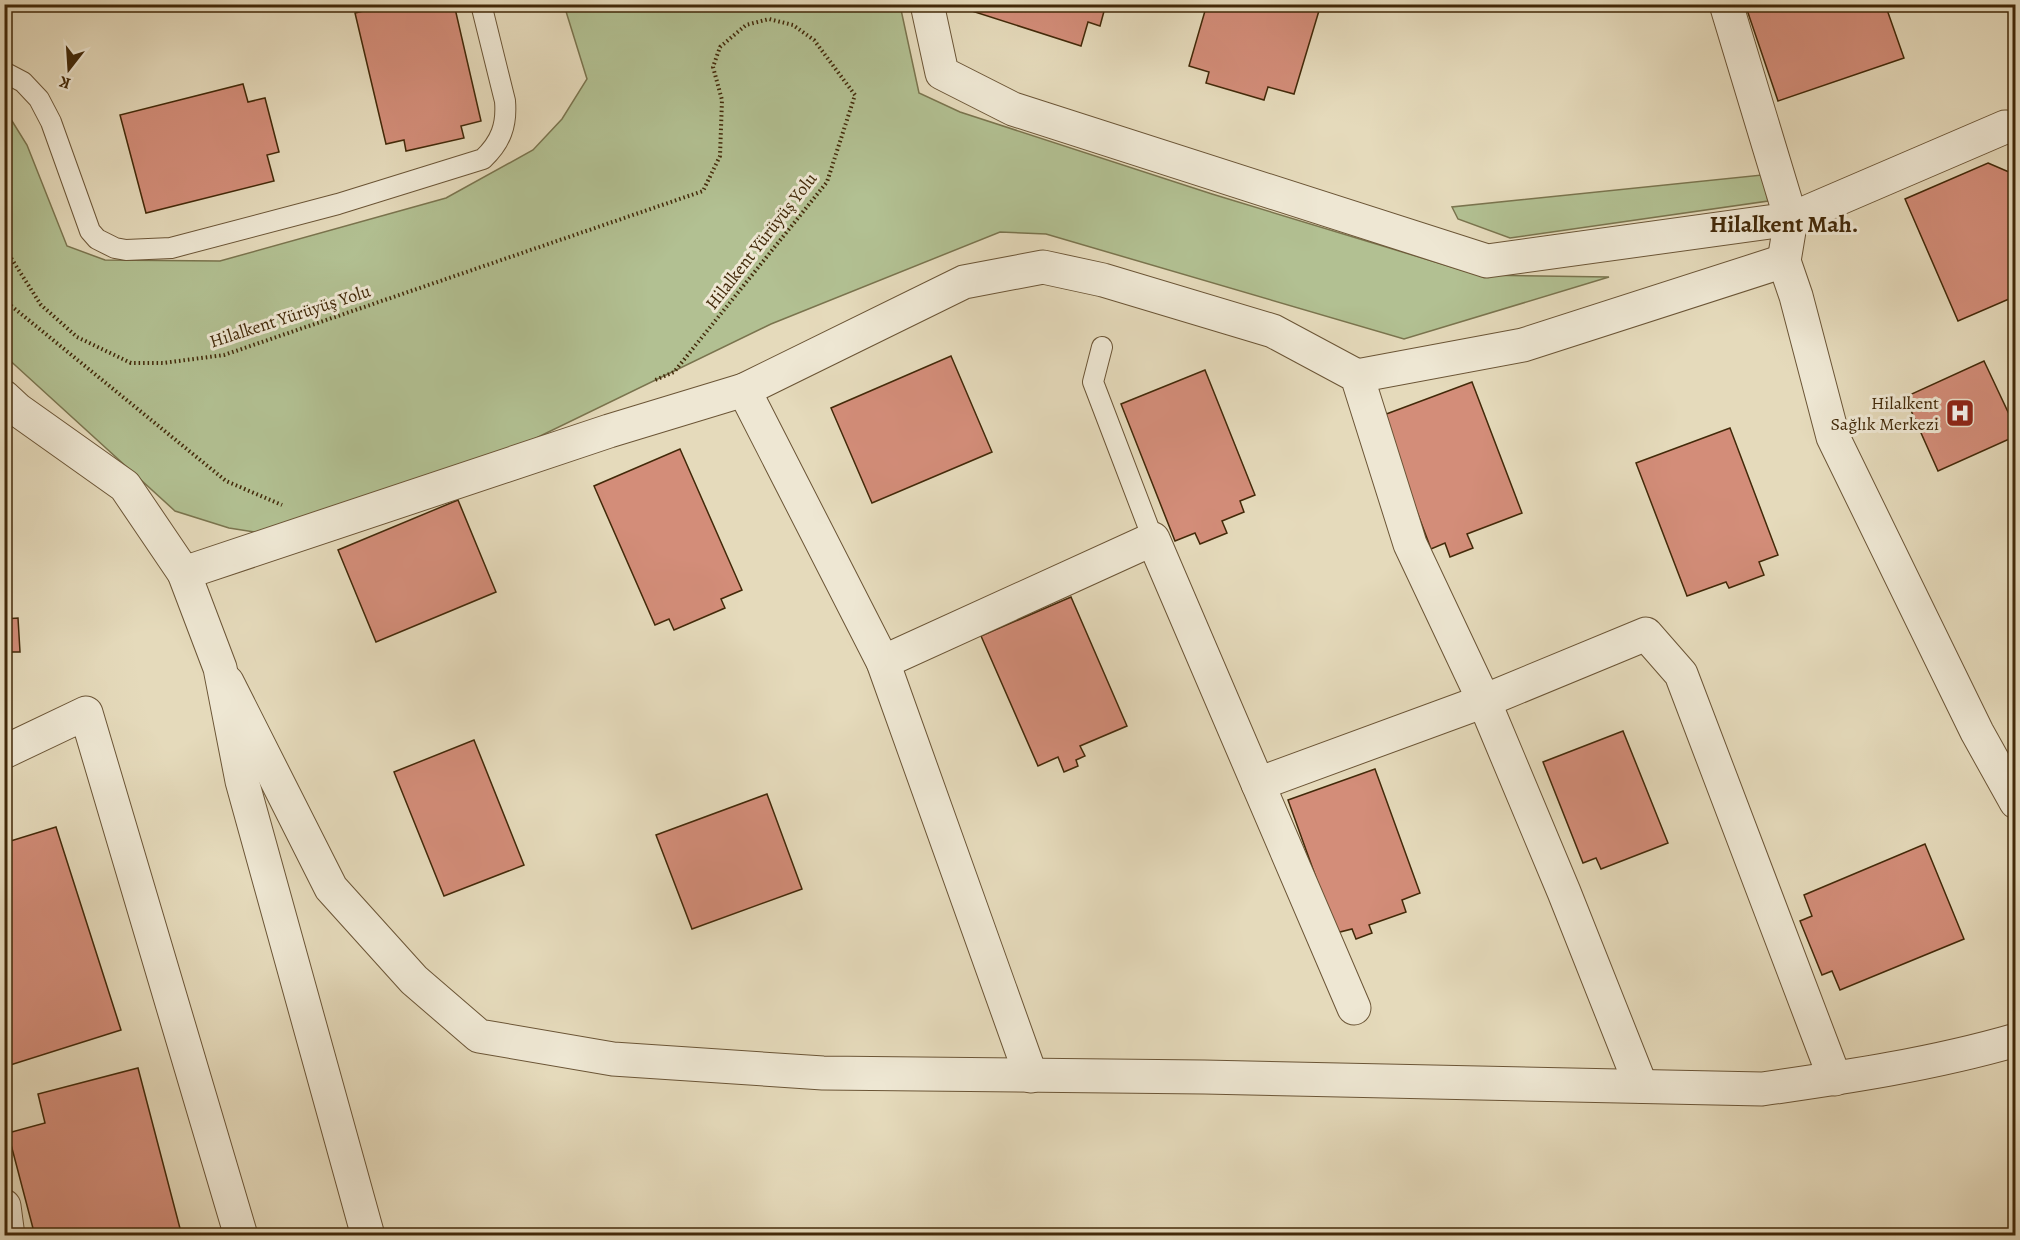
<svg xmlns="http://www.w3.org/2000/svg" width="2020" height="1240" viewBox="0 0 2020 1240" font-family="Alegreya,serif">
  <rect width="100%" height="100%" fill="#e5dabb"/>
  <filter id="stains"><feTurbulence type="fractalNoise" baseFrequency=".00333" numOctaves="4"/><feColorMatrix values="0 0 0 0 .2 0 0 0 0 .09 0 0 0 0 .02 0 0 0 .5 -.17"/></filter>
  <radialGradient id="worn" r=".72"><stop offset=".6" stop-color="#630" stop-opacity="0"/><stop offset="1" stop-color="#630" stop-opacity=".3"/></radialGradient>
  <g fill="#b2c092" stroke="#7a744e" stroke-width="1.5">
    <path d="M 564,5 L 900,5 L 919,93 L 960,112 L 1212,194 L 1478,275 L 1609,277 L 1404,339 L 1046,234 L 1000,232 L 771,324 L 460,475 L 267,534 L 229,528 L 175,511 L 5,356 L 4,108 L 27,145 L 67,246 L 105,260 L 220,261 L 446,198 L 533,150 L 562,119 L 587,79 Z"/>
    <path d="M 1762,175 L 1768,201 L 1510,238 L 1458,219 L 1452,207 Z"/>
  </g>
  <g fill="#d38d79" stroke="#422909" stroke-width="1.5">
    <path d="M 4,4 L 41,4 L 4,13 Z"/>
    <path d="M 393,4 L 454,4 L 481,121 L 461,126 L 464,138 L 406,151 L 404,140 L 386,144 L 355,13 Z"/>
    <path d="M 950,4 L 1106,4 L 1100,26 L 1088,22 L 1081,46 Z"/>
    <path d="M 1207,4 L 1321,4 L 1294,94 L 1268,87 L 1264,100 L 1206,83 L 1209,72 L 1189,66 Z"/>
    <path d="M 1745,4 L 1885,4 L 1904,58 L 1778,101 Z"/>
    <path d="M 243,84 L 248,102 L 265,98 L 279,152 L 267,155 L 274,181 L 146,213 L 120,115 Z"/>
    <path d="M 1988,163 L 2016,175 L 2016,296 L 1958,321 L 1905,199 Z"/>
    <path d="M 951,356 L 992,452 L 872,503 L 831,408 Z"/>
    <path d="M 1984,361 L 2016,429 L 2016,436 L 1938,471 L 1905,397 Z"/>
    <path d="M 1205,370 L 1255,495 L 1240,501 L 1244,512 L 1222,521 L 1227,533 L 1200,544 L 1195,533 L 1175,541 L 1121,404 Z"/>
    <path d="M 1472,382 L 1522,513 L 1467,534 L 1473,548 L 1450,557 L 1445,543 L 1431,549 L 1381,416 Z"/>
    <path d="M 1730,428 L 1778,555 L 1759,562 L 1764,575 L 1729,588 L 1726,582 L 1687,596 L 1636,463 Z"/>
    <path d="M 680,449 L 742,590 L 721,599 L 725,608 L 674,630 L 669,619 L 655,625 L 594,486 Z"/>
    <path d="M 458,500 L 496,592 L 376,642 L 338,550 Z"/>
    <path d="M 1071,597 L 1127,726 L 1080,746 L 1085,756 L 1076,760 L 1078,766 L 1064,772 L 1058,757 L 1038,766 L 981,636 Z"/>
    <path d="M 18,618 L 20,652 L 4,652 L 4,619 Z"/>
    <path d="M 1623,731 L 1668,843 L 1601,869 L 1596,858 L 1583,863 L 1543,762 Z"/>
    <path d="M 474,740 L 524,865 L 444,896 L 394,772 Z"/>
    <path d="M 1375,769 L 1420,893 L 1402,900 L 1406,912 L 1369,925 L 1372,933 L 1356,939 L 1352,929 L 1336,933 L 1288,800 Z"/>
    <path d="M 767,794 L 802,889 L 692,929 L 656,835 Z"/>
    <path d="M 56,827 L 121,1030 L 4,1067 L 4,843 Z"/>
    <path d="M 1925,844 L 1964,939 L 1840,990 L 1832,971 L 1822,975 L 1800,921 L 1812,916 L 1804,895 Z"/>
    <path d="M 138,1068 L 182,1236 L 35,1236 L 8,1133 L 45,1123 L 38,1094 Z"/>
  </g>
  <g fill="none" stroke-linecap="round" stroke-linejoin="round">
    <g stroke="#6b5536" stroke-width="22">
      <g id="service">
        <path d="M 4,72 L 23,82 L 39,99 L 51,122 L 90,231 L 97,239 L 115,248 L 126,250 L 171,248 L 338,204 L 483,159 C 501,142 507,125 505,101 L 481,4"/>
        <path d="M 1102,347 L 1093,382 L 1153,539"/>
      </g>
    </g>
    <g stroke="#6b5536" stroke-width="35">
      <g id="minor">
        <path d="M 927,4 L 942,73 L 1013,109 L 1487,261 L 1791,219 L 2005,127 L 2016,128"/>
        <path d="M 1726,4 L 1791,219 L 1784,261 L 1796,296 L 1833,437 L 1977,732 L 2016,802"/>
        <path d="M 1357,376 L 1523,345 L 1784,261"/>
        <path d="M 744,390 L 883,662 L 1031,1076"/>
        <path d="M 184,573 L 609,431 L 744,390 L 964,282 L 1043,267 L 1103,280 L 1273,331 L 1357,376 L 1410,544 L 1484,701 L 1564,892 L 1641,1086"/>
        <path d="M 883,662 L 1153,539 L 1354,1008"/>
        <path d="M 227,682 L 331,888 L 414,980 L 479,1036 L 613,1059 L 823,1073 L 1204,1077 L 1762,1089 C 1847,1077 1933,1064 2016,1040"/>
        <path d="M 4,752 L 86,713 L 241,1236"/>
        <path d="M 1258,784 L 1484,701 L 1646,634 L 1681,674 L 1835,1079"/>
        <path d="M 4,1206 L 8,1236"/>
      </g>
    </g>
    <g stroke="#6b5536" stroke-width="35">
      <path id="tertiary" d="M 4,397 L 18,410 L 125,486 L 184,573 L 220,668 L 242,781 L 368,1236"/>
    </g>
    <g stroke="#422909" stroke-width="4" stroke-dasharray="1.5 3" stroke-linecap="butt">
      <path d="M 4,247 L 41,305 L 77,337 L 131,363 L 163,363 L 224,355 L 703,191 L 720,156 L 722,100 L 713,67 L 720,47 L 746,25 L 769,19 L 793,25 L 814,40 L 855,95 L 827,182 L 674,372 L 655,380"/>
      <path d="M 4,300 L 226,481 L 282,505"/>
    </g>
    <use href="#service" stroke="#eee7d3" stroke-width="20"/>
    <use href="#minor" stroke="#eee7d3" stroke-width="33"/>
    <use href="#tertiary" stroke="#eee7d3" stroke-width="33"/>
  </g>
  <defs>
    <g id="hospital-square" transform="scale(1.5)"><rect x="-9" y="-9" width="18" height="18" rx="4" fill="#8f2418" stroke="#eee7d3"/><path d="M-5-5h3v3.5h4V-5h3V5h-3V1.5h-4V5h-3Z" fill="#fff"/></g>
  </defs>
  <g fill-rule="evenodd">
    <use href="#hospital-square" x="1960" y="413"/>
  </g>
  <g text-anchor="middle" dominant-baseline="central" stroke-width="6" stroke-linejoin="round" paint-order="stroke">
    <g font-size="18" fill="#422909" stroke="#eee7d3">
      <text transform="translate(761 241) rotate(-52)">Hilalkent Yürüyüş Yolu</text>
      <text transform="translate(290 316) rotate(-18)">Hilalkent Yürüyüş Yolu</text>
    </g>
    <g font-size="18" fill="#422909" stroke="#eee7d3" text-anchor="end">
      <text x="1939" y="403">Hilalkent<tspan x="1939" dy="21">Sağlık Merkezi</tspan></text>
    </g>
    <g font-size="24" font-weight="bold" fill="#422909" stroke="#eee7d3">
      <text x="1784" y="224">Hilalkent Mah.</text>
    </g>
  </g>
  <rect width="2020" height="1240" fill="none" stroke="#e5dabb" stroke-width="24"/>
  <rect x="6" y="6" width="2008" height="1228" fill="none" stroke="#422909" stroke-width="3"/>
  <rect x="12" y="12" width="1996" height="1216" fill="none" stroke="#422909" stroke-width="1.5"/>
  <g transform="translate(69 69) rotate(197)" stroke="#eee7d3" stroke-width="4.5" paint-order="stroke">
  <path d="M0-4.5L10 22L0 15L-10 22Z" fill="#422909"/>
  <text y="-9" font-size="16" font-weight="bold" text-anchor="middle" fill="#422909">K</text>
  </g>
  <rect width="100%" height="100%" filter="url(#stains)"/>
  <rect width="100%" height="100%" fill="url(#worn)"/>
</svg>
